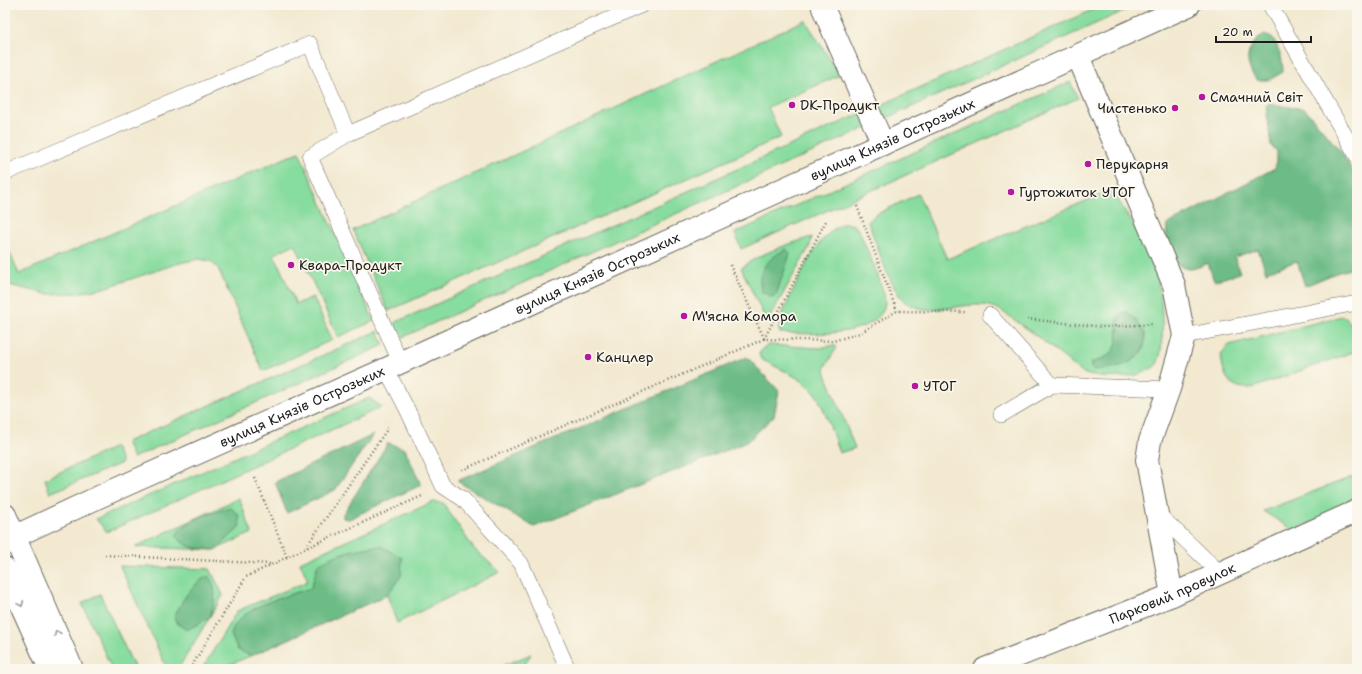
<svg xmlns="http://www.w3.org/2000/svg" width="1362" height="674" viewBox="0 0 1362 674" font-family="'Shantell Sans',sans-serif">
  <rect width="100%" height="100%" fill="#fbf7ec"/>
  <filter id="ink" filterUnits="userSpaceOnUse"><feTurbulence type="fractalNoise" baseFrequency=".025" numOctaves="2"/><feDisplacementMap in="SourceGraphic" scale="8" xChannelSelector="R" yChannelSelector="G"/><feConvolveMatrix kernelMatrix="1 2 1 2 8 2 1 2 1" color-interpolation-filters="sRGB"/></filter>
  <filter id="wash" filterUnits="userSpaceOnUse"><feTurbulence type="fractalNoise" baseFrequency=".012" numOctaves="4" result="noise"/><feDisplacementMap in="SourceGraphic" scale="16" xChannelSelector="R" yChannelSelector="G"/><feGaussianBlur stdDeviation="0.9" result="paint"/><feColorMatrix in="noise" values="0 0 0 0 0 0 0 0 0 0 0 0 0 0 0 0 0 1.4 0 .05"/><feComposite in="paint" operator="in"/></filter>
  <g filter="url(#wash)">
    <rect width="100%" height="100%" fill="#f2e9d0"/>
    <g fill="#87dc9f" stroke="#527c5e">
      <path d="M 1103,5 L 1137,5 L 885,119 L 879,106 Z"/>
      <path d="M 805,20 L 840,75 L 768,107 L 781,137 L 388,311 L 353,230 Z"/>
      <path d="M 1070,82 L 1078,98 L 741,249 L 735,233 Z"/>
      <path d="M 860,114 L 868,127 L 401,338 L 394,323 Z"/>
      <path d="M 299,152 L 374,321 L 338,337 L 295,244 L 274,254 L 296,304 L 313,297 L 332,340 L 263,371 L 218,268 L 210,261 L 199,259 L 179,263 L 104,288 L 79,293 L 47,294 L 5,284 L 5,242 L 19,274 Z"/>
      <path d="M 1112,190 C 1130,219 1149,250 1158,282 C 1162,297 1166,354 1156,365 C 1143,379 1106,379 1089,375 C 1080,373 1074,366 1067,360 C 1048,345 1029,330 1009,316 C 1005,314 1001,310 996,308 C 967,297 935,320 907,303 C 891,294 876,241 868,222 L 875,215 L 918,194 L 947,259 Z"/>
      <path d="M 845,223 L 854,225 L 859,231 C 865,245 886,290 885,303 C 881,339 805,334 780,333 L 779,329 L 781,316 C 796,288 814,234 845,223 Z"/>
      <path d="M 812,237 L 810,246 L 767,322 L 741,268 C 758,254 791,243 812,237 Z"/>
      <path d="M 1342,316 C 1356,323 1359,339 1353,352 L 1255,387 C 1230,392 1223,377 1221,354 L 1229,345 Z"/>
      <path d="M 378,331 L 384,345 L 133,458 L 126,442 Z"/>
      <path d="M 769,345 L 819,348 L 835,345 L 836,349 L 825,367 L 826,374 L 855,448 L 839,453 C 834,438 823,402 813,391 C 800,376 777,368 761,359 L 759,354 L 763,348 Z"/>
      <path d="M 369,398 L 382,407 L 107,532 L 96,519 Z"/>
      <path d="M 115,447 L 122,463 L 50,493 L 45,479 Z"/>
      <path d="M 1357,475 L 1357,504 L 1293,530 L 1263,511 Z"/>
      <path d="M 239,498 L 252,533 L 215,550 L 135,547 Z"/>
      <path d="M 433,502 L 443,503 L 474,549 L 500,572 L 397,623 L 387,595 L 227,666 L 228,669 L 202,669 L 237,611 L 308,581 L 300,562 Z"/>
      <path d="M 120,566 L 210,569 L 223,595 L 178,669 L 167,669 Z"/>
      <path d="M 100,594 L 135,669 L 112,669 L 82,603 Z"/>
      <path d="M 531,654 L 522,669 L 495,669 Z"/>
    </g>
    <g fill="#6dbc86" stroke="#446c51">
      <path d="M 1264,35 L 1273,38 C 1279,49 1283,59 1283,72 L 1269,80 L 1257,80 C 1243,64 1245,46 1264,35 Z"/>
      <path d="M 1268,104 L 1305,109 L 1342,153 L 1357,179 L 1357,267 L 1336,273 L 1305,286 L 1297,261 L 1266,272 L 1258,249 L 1235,257 L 1240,273 L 1214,281 L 1208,263 C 1203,265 1195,269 1190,269 C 1169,268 1163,239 1168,224 L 1275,168 L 1277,161 L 1277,151 L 1271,146 L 1266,106 Z"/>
      <path d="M 786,249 L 790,254 L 776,295 L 771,297 L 762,292 C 755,270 768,259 786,249 Z"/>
      <path d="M 1126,311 L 1136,320 L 1145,333 C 1145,337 1145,345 1143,349 C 1135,366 1110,369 1093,370 L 1091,367 L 1091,363 C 1123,353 1116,343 1118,317 Z"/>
      <path d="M 747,357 L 779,391 L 774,416 L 747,442 L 534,527 L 457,481 Z"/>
      <path d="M 373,435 L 335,490 L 287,513 L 275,482 Z"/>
      <path d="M 388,443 L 405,449 L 421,485 L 349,519 L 343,518 L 343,514 Z"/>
      <path d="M 231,508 L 239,515 L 240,527 L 215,550 C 201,549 186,549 176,536 C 186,519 213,512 231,508 Z"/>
      <path d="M 381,546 L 402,558 L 401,576 L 387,595 L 251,656 L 238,650 L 231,635 C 232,632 233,627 236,624 C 250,604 289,595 311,588 L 318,564 C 339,552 358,548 381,546 Z"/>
      <path d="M 208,576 C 219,590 214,602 210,617 L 187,630 L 179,625 L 174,618 C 181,601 192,584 208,576 Z"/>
    </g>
  </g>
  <g filter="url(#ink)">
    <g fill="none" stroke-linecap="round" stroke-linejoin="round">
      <g stroke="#67645b" stroke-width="16">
        <g id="service">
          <path d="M 1270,5 L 1357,156"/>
          <path d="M 5,173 L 310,44 L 348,134"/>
          <path d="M 990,315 L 1052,385"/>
          <path d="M 1184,336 L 1357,303"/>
          <path d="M 400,362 L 310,157 L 348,134 L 642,5"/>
          <path d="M 386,369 L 407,409 L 443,486 L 463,499 L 521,563 L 567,667 L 563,669"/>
          <path d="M 1001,415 L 1052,385 L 1169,389"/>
          <path d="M 1157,513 L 1220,573"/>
        </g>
      </g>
      <g stroke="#67645b" stroke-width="24">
        <g id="minor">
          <path d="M 823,8 L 883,144"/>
          <path d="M 1078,56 L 1174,285 L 1184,336 L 1169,389 L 1150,441 L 1147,460 L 1172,595"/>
          <path id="s1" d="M 985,669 L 1172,595 L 1357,511"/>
        </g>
      </g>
      <g stroke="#67645b" stroke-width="24">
        <g id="tertiary">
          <path id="s2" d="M 5,541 L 101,496 L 386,369 L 1189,5"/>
        </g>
      </g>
      <g stroke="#67645b" stroke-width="24">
        <g id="secondary">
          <path d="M 5,515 L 72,669"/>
          <path d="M 5,569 L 50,669"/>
        </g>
      </g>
      <g stroke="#67645b" stroke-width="2.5" stroke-dasharray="1 3" stroke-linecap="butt">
        <path d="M 857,206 L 897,311"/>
        <path d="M 730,265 L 764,338"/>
        <path d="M 1027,319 L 1104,327 L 1154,324"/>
        <path d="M 764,339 L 827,219"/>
        <path d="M 462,470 L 764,339 L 833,341 L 860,333 L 897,311 L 966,312"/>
        <path d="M 255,478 L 287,557"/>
        <path d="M 306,547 L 388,428"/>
        <path d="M 105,555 L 272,564"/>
        <path d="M 190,669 L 246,577 L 306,548 L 422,496"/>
      </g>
      <use href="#service" stroke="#fff" stroke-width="15"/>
      <use href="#minor" stroke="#fff" stroke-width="22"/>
      <use href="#tertiary" stroke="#fff" stroke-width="22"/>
      <use href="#secondary" stroke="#fff" stroke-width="22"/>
    </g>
    <defs><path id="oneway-chevron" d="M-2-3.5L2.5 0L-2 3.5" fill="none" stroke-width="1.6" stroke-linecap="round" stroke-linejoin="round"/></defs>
    <g stroke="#999">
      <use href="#oneway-chevron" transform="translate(21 604) rotate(66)"/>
      <use href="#oneway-chevron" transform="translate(57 633) rotate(-114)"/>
    </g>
  </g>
  <g fill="#b5179e" stroke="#fbf7ec" stroke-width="1.5">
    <circle cx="1202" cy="97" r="4"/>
    <circle cx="792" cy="105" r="4"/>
    <circle cx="1175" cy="108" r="4"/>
    <circle cx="1088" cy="164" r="4"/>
    <circle cx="1011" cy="192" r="4"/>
    <circle cx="291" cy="265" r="4"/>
    <circle cx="684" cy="316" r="4"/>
    <circle cx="588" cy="357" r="4"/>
    <circle cx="915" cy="386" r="4"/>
  </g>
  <g text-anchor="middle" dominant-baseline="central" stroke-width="3.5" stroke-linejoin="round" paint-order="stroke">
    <g font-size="14" fill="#1c1c1c" stroke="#fbf7ec" text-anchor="start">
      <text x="1210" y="97">Смачний Світ</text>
      <text x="800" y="105">DK-Продукт</text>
      <text x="1167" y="108" text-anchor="end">Чистенько</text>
      <text x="1096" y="164">Перукарня</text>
      <text x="1019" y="192">Гуртожиток УТОГ</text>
      <text x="299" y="265">Квара-Продукт</text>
      <text x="692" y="316">М'ясна Комора</text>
      <text x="596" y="357">Канцлер</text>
      <text x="923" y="386">УТОГ</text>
    </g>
    <g font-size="14" fill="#1c1c1c" stroke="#fbf7ec">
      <text stroke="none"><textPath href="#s2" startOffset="974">вулиця Князів Острозьких</textPath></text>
      <text stroke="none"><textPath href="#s2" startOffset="650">вулиця Князів Острозьких</textPath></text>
      <text stroke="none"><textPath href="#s2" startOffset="326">вулиця Князів Острозьких</textPath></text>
      <text stroke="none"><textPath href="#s1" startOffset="202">Парковий провулок</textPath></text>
    </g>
  </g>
  <rect width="1362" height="674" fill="none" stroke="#fbf7ec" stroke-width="20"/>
  <path d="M1216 36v6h95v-6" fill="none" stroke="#1c1c1c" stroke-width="2"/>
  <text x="1222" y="36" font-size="12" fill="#1c1c1c" stroke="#fbf7ec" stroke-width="3" paint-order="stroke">20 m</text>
</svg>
